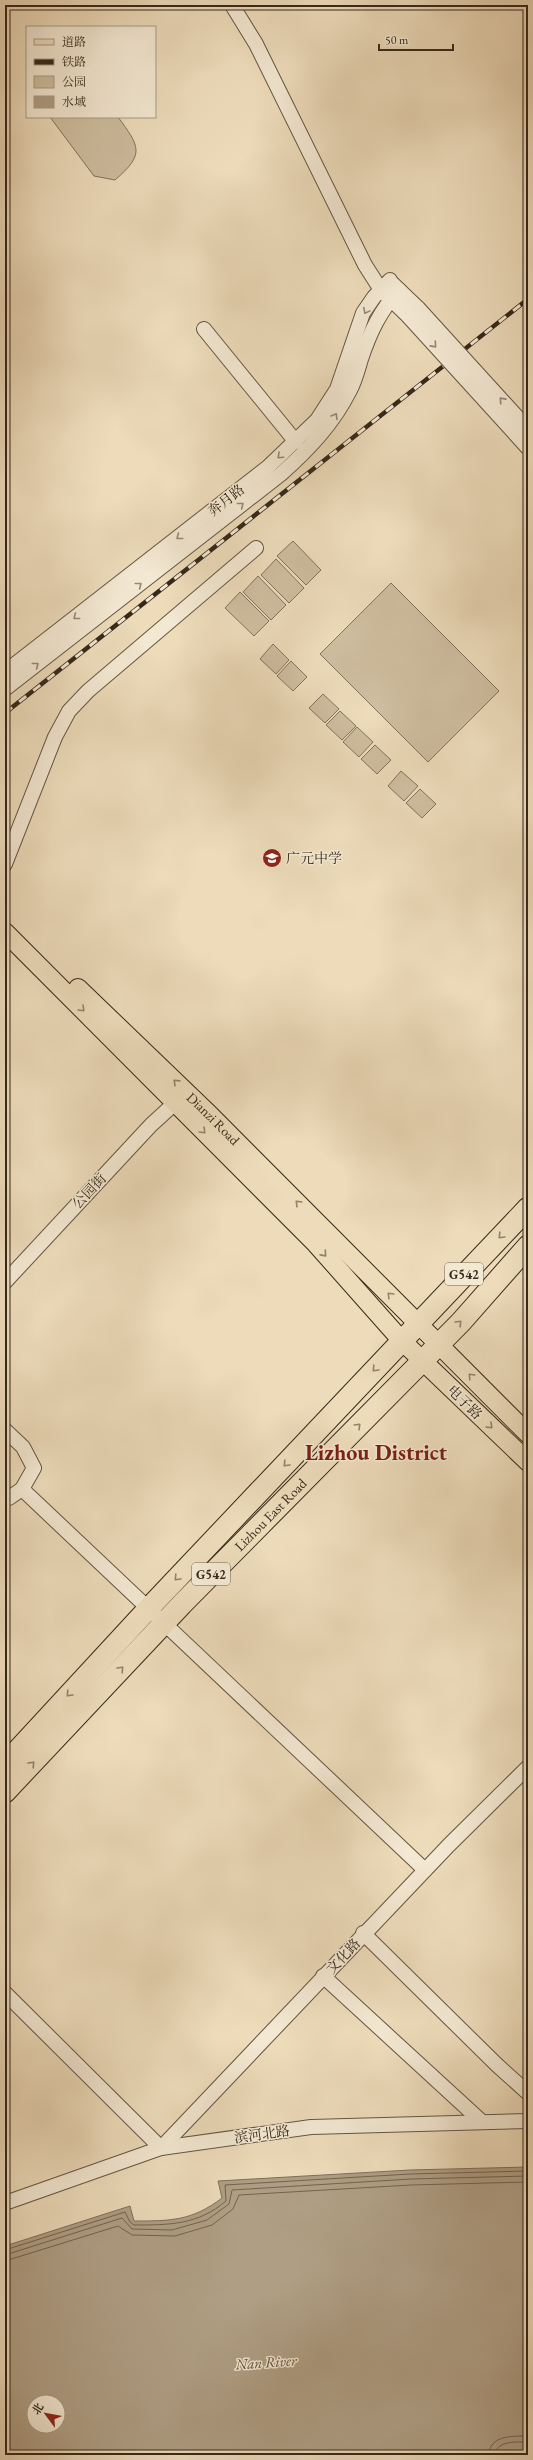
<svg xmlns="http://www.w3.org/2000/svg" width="533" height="2460" viewBox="0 0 533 2460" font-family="'EB Garamond','Noto Serif SC',serif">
  <rect width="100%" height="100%" fill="#eddbba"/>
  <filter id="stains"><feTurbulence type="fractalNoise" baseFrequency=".005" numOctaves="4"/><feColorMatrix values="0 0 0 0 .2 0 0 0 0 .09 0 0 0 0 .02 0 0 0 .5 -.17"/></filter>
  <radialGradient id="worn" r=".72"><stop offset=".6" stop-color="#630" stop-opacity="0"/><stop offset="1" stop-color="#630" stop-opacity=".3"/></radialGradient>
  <g fill="#cebd9f" stroke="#82725c">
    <path d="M 50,117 L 118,117 C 140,147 145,154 115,180 L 94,176 Z"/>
    <path d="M 293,541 L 321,570 L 306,585 L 277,556 Z"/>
    <path d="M 276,559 L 304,588 L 289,603 L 261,575 Z"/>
    <path d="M 258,576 L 286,605 L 271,620 L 243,592 Z"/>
    <path d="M 391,583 L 499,691 L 428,762 L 320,654 Z"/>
    <path d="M 240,592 L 269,621 L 254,636 L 225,608 Z"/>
    <path d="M 273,644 L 289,660 L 276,674 L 260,659 Z"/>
    <path d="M 291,661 L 307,677 L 293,691 L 277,676 Z"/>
    <path d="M 323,694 L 339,709 L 325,723 L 309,708 Z"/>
    <path d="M 340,711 L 356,726 L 342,740 L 326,725 Z"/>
    <path d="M 357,727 L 373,742 L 359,757 L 343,742 Z"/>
    <path d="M 375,745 L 391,760 L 377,774 L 361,759 Z"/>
    <path d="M 401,771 L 418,786 L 404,801 L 388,786 Z"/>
    <path d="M 420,789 L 436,804 L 422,818 L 406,803 Z"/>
  </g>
  <path fill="#af9e84" stroke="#7f6f5a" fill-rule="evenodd" d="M 528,2167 L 528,2450 L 486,2455 L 5,2455 L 5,2246 L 130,2206 L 134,2221 C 170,2221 192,2221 222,2198 L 218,2181 L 410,2170 ZM 34,2402 L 58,2402 L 58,2426 L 34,2426 Z"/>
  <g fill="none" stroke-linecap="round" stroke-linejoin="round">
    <g stroke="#72634f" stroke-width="1">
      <path d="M 5,2250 L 125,2212 L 130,2222 L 134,2225 C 169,2225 198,2225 226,2201 L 225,2185 L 410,2174 L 528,2171"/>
      <path d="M 5,2255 L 122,2218 L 132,2229 L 172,2230 L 207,2220 L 229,2204 L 232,2190 L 411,2179 L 528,2176"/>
      <path d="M 5,2261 L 118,2226 L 132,2235 L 175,2236 L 212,2225 L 233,2209 L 239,2195 L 411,2185 L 528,2182"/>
      <path d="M 489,2455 C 489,2435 513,2436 528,2436"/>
      <path d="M 495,2455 C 496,2440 517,2442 528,2442"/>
    </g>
    <g stroke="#645542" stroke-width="16">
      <g id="minor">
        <path d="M 232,5 L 256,44 L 365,265 L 381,290 L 408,316"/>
        <path d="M 393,284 L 418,308"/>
        <path d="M 204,329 L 296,442"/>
        <path d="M 5,672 L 268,467 L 317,420 L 337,389 L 363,313 L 374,297 L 390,280"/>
        <path d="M 5,689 L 281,474 C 309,449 333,424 350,390 C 355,381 358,369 361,359 C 370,332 380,311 399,290"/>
        <path d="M 5,864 L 55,737 L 69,711 L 88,691 L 256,548"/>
        <path d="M 5,1282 L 151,1125 L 175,1103"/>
        <path d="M 5,1430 L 23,1447 L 34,1468 L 22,1489 L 9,1498 L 5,1497"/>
        <path d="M 22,1489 L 425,1870"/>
        <path d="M 363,1933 L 497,2065 L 528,2093"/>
        <path d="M 323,1976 L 482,2122"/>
        <path d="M 5,1993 L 161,2148 L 449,1845 L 528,1767"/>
        <path d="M 5,2203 L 161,2148 L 311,2127 L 528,2121"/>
      </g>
    </g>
    <g stroke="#36281a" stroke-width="20">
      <g id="major">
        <path d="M 5,932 L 316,1244 L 402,1341 L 528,1462"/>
        <path id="s1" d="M 78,988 L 208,1113 L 528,1434"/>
      </g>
    </g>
    <g stroke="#36281a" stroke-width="23">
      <g id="highway">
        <path d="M 5,1764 L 149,1608 L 528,1208"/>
        <path id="s2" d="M 5,1792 L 182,1604 L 461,1322 L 528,1246"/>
      </g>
    </g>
    <use href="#minor" stroke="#f3e8d2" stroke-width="14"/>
    <use href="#major" stroke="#eddbba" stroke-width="18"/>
    <use href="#highway" stroke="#eddbba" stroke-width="21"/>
    <g stroke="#36281a" stroke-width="4.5">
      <path id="rail" d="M 5,713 L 528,299"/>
    </g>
    <use href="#rail" stroke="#f3e8d2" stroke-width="3" stroke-dasharray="9" stroke-linecap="butt"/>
    <g stroke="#645542" stroke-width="16" stroke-linecap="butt">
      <g id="minor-bridge">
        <path d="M 418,308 L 528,429"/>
        <path d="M 408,316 L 528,448"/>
      </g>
    </g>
    <use href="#minor-bridge" stroke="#f3e8d2" stroke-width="14"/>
  </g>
  <defs><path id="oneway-chevron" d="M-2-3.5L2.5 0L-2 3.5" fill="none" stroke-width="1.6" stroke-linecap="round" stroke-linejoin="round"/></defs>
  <g stroke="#948876">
    <use href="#oneway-chevron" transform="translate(366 311) rotate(118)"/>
    <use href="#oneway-chevron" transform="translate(434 345) rotate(48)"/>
    <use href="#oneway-chevron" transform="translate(502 400) rotate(-132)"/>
    <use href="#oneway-chevron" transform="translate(335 416) rotate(-59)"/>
    <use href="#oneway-chevron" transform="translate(280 456) rotate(137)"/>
    <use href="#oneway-chevron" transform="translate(241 505) rotate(-38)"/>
    <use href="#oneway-chevron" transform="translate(179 537) rotate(142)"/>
    <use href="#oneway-chevron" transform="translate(139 585) rotate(-38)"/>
    <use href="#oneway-chevron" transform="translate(76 617) rotate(142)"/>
    <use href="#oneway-chevron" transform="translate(36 665) rotate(-38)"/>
  </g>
  <g stroke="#92826a">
    <use href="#oneway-chevron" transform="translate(82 1009) rotate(45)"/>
    <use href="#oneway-chevron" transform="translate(176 1082) rotate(-136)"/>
    <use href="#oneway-chevron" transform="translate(203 1131) rotate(45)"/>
    <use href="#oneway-chevron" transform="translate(298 1203) rotate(-135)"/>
    <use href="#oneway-chevron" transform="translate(501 1236) rotate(134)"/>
    <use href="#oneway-chevron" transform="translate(324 1254) rotate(48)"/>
    <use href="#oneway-chevron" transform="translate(390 1295) rotate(-135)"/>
    <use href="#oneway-chevron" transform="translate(459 1323) rotate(-46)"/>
    <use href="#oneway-chevron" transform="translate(375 1369) rotate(133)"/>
    <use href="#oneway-chevron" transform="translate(471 1376) rotate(-134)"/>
    <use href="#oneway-chevron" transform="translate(358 1426) rotate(-45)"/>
    <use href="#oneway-chevron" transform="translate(490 1426) rotate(44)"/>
    <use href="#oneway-chevron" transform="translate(286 1464) rotate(133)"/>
    <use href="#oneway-chevron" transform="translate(177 1578) rotate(133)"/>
    <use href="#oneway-chevron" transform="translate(121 1669) rotate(-47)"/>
    <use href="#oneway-chevron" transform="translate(69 1694) rotate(133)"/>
    <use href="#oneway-chevron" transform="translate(32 1764) rotate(-47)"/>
  </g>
  <defs>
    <g id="school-disc" transform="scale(1)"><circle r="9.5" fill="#8f2418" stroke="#f3e8d2"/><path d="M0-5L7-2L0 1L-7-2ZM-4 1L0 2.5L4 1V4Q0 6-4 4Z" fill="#fff"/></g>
  </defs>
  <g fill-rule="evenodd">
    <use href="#school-disc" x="272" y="858"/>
  </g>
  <g text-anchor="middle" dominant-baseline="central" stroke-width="3" stroke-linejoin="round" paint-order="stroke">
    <g fill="#f3e8d2" stroke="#6f6251" stroke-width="1">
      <rect x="445" y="1263" width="38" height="22" rx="3"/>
      <rect x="192" y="1563" width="38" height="22" rx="3"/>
    </g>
    <g font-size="13" font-weight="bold" fill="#36281a">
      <text x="464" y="1274">G542</text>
      <text x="211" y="1574">G542</text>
    </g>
    <g font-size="14" fill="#36281a" stroke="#f3e8d2">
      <text transform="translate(226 500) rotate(-38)">奔月路</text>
      <text stroke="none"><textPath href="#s1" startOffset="188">Dianzi Road</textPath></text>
      <text transform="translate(89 1191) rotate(-47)">公园街</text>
      <text transform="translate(465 1402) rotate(44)">电子路</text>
      <text stroke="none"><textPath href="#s2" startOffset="384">Lizhou East Road</textPath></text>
      <text transform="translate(343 1956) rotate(-47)">文化路</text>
      <text transform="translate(262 2134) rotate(-8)">滨河北路</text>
    </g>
    <g font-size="14" fill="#36281a" stroke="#f3e8d2" text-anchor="start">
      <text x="286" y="858">广元中学</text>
    </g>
    <g font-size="15" font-style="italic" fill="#5a4b3a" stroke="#f3e8d2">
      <text transform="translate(266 2362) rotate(-4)">Nan River</text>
    </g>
    <g font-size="22" font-weight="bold" fill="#7a1f14" stroke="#f3e8d2">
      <text x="376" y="1452">Lizhou District</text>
    </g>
  </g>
  <rect width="533" height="2460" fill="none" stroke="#eddbba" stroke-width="20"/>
  <rect x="6" y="6" width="521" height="2448" fill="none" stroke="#36281a" stroke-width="2"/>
  <rect x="10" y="10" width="513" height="2440" fill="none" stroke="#36281a"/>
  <rect x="26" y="26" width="130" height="92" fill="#f3e8d2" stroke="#a79b88"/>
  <rect x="34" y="39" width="20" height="6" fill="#eddbba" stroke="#a79b88"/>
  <text x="62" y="46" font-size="12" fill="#36281a">道路</text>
  <rect x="34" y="59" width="20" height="6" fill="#36281a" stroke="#a79b88"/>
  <text x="62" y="66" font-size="12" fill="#36281a">铁路</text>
  <rect x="34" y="76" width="20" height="12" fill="#cebd9f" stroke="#a79b88"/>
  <text x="62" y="86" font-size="12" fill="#36281a">公园</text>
  <rect x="34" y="96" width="20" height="12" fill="#af9e84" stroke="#a79b88"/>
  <text x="62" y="106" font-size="12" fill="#36281a">水域</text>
  <g transform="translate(46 2414) rotate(302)"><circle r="19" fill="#f3e8d2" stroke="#a79b88"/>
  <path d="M0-3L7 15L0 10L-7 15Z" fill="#8f2418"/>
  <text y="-6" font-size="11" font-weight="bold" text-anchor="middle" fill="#36281a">北</text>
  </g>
  <path d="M379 44v6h74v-6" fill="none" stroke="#36281a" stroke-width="2"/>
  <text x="385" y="44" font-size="12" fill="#36281a" stroke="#f3e8d2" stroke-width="3" paint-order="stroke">50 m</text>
  <rect width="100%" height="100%" filter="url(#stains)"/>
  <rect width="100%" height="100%" fill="url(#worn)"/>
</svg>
